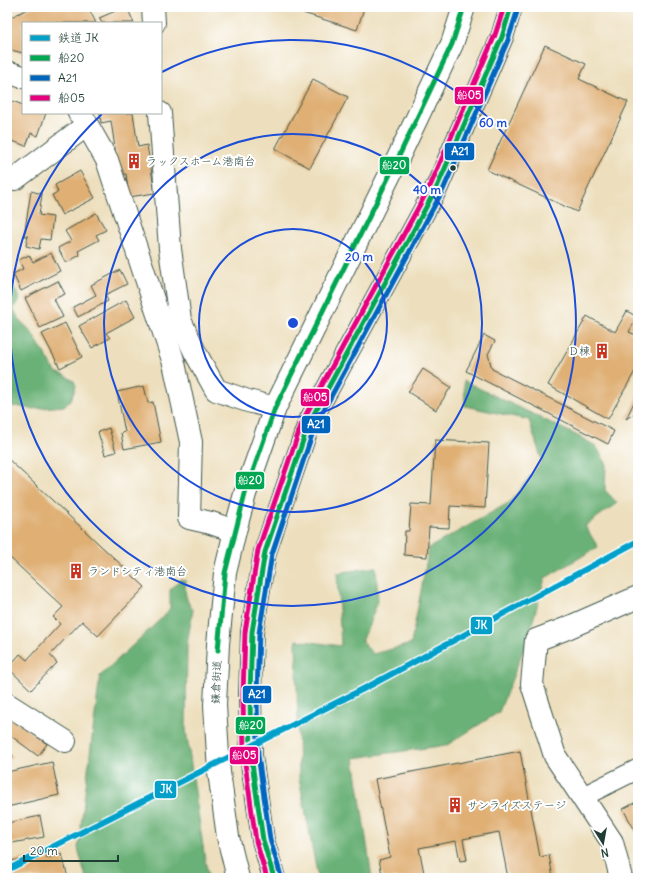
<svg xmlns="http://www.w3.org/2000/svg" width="645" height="885" viewBox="0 0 645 885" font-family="Delius,'Klee One',sans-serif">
  <rect width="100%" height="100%" fill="#fff"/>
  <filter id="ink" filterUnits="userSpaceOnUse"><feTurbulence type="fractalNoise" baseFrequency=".025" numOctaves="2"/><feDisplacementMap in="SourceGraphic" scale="8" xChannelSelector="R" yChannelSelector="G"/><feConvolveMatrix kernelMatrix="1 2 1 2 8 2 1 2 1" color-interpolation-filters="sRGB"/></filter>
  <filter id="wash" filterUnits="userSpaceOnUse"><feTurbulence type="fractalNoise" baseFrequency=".012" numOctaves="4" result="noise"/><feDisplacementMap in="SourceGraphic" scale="16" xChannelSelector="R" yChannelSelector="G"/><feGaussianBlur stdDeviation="0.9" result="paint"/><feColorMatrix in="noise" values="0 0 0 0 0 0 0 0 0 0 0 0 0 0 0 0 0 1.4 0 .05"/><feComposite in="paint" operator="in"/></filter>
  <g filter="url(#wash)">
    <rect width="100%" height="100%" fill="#eddfbd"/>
    <g fill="#6ab177" stroke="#447756">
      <path d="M 7,283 L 12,284 L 20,299 L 13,308 L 20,321 L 30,330 L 56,372 L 64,375 L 74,381 L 76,386 L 71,400 L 64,406 L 31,409 L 16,406 L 7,408 Z"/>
      <path d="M 464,381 L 574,434 L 596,446 L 606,463 L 605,490 L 617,503 L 585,526 L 598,547 L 545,578 L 528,638 L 499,712 L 447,745 L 354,758 L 372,878 L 318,878 L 299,778 L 296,640 L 341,646 L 337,573 L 376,567 L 378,601 L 362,642 L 373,654 L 411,644 L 429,548 L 510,502 L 542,461 L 529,420 L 465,406 Z"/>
      <path d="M 181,579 L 186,581 C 184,592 186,601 193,610 L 187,644 L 186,730 L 205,860 L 209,878 L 86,878 L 78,848 L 100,676 L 165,615 L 170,608 L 170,590 Z"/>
    </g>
    <g id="blocks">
      <g fill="#dfaf73">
        <path d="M 32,7 L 88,7 L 96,23 L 23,23 L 23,53 L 7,49 L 7,19 Z"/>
        <path d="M 125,7 L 127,7 L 134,23 L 102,23 L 99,18 Z"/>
        <path d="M 305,7 L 359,7 L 364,8 L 357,30 L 303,13 Z"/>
        <path d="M 584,7 L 638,7 L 638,12 L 584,8 Z"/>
        <path d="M 545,45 L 586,64 L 579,79 L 628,102 L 577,212 L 487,170 Z"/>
        <path d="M 313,79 L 348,97 L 310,168 L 275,149 Z"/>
        <path d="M 7,99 L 23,105 L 23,113 L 46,113 L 38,136 L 31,133 L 26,146 L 7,139 Z"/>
        <path d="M 100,113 L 133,113 L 138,147 L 147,145 L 155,193 L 129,197 L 126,174 L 119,175 L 111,121 L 101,123 Z"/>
        <path d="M 80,171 L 95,198 L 62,215 L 52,195 L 58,192 L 55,185 Z"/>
        <path d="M 31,191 L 42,194 L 39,215 L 53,217 L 50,240 L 41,239 L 39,249 L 26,246 L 28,236 L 24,236 Z"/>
        <path d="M 96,213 L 106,230 L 96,235 L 99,240 L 78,251 L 80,255 L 66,263 L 58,248 L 71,241 L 65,231 Z"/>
        <path d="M 51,253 L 60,271 L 21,291 L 13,274 L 23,269 L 19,260 L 29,255 L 33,262 Z"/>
        <path d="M 120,270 L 127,284 L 105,295 L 108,301 L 78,317 L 73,307 L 96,295 L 91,285 Z"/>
        <path d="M 58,281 L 65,294 L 54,299 L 63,317 L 40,328 L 25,298 Z"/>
        <path d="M 126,300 L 135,317 L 106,333 L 110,338 L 92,348 L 79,326 Z"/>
        <path d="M 627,311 L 637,317 L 629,332 L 638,336 L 638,366 L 608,419 L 548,385 L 587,316 L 615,332 Z"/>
        <path d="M 65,323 L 82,357 L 60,368 L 42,334 Z"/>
        <path d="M 484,335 L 495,341 L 488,354 L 492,369 L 614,431 L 608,444 L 466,371 Z"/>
        <path d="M 423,369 L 451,387 L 436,410 L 408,392 Z"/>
        <path d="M 144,386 L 148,403 L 153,402 L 161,442 L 124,449 L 121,433 L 125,432 L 117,392 Z"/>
        <path d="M 638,394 L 638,411 L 626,419 Z"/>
        <path d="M 109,428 L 116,452 L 105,455 L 98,432 Z"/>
        <path d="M 435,440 L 489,443 L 485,508 L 450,506 L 449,528 L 429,527 L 427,557 L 404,555 L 405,531 L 409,531 L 411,504 L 431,505 Z"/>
        <path d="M 7,458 L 145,587 L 98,636 L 82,621 L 50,655 L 57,663 L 31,690 L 8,668 L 20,654 L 27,660 L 60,624 L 53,617 L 63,607 L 7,555 Z"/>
        <path d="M 7,715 L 47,744 L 38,756 L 7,733 Z"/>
        <path d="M 7,751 L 13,756 L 7,763 Z"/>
        <path d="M 520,751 L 540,857 L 549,855 L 553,878 L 508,878 L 499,832 L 463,839 L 467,860 L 460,861 L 456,841 L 419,848 L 425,878 L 383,878 L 379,860 L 390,857 L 375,779 Z"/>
        <path d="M 52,762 L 59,795 L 7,807 L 7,772 Z"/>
        <path d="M 638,801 L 638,836 L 623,809 Z"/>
        <path d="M 40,816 L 44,837 L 7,844 L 7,823 Z"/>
        <path d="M 46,854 L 47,858 L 62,854 L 68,878 L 7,878 L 7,862 Z"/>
      </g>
    </g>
  </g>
  <g filter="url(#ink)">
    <use href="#blocks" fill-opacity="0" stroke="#3e5549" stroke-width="1"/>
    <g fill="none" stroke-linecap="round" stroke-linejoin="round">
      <g stroke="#3e5549" stroke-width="21">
        <path id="lane" d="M 582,797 L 638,769"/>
      </g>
      <g stroke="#3e5549" stroke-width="24">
        <g id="street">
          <path d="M 153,7 L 154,23"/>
          <path d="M 7,72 L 23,77"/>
          <path d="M 79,113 L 81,114 L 107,160 L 174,363 L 191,442 L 189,518 L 211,523 L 235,531"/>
          <path d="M 160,113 L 170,249 L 180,320 L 195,352 L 216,390 L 248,401 L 275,408"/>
          <path d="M 15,179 L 87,125"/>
          <path d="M 7,704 L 65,741"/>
          <path d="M 621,878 L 612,842 L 555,756 L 532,684 L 536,640 L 565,629 L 638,597"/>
        </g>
      </g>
      <g stroke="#3e5549" stroke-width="24">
        <g id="primary">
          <path d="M 238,878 L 228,837 L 219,772 L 215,705 L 218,644 L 225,573 L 235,531 L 245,494 L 275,408 L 399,156 L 452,44 L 464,7"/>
          <path d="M 274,878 L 263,840 L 251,756 L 250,694 L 252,632 L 265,552 L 309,423 L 437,187 L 502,37 L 511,7"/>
        </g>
      </g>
      <use href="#lane" stroke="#fff" stroke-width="19"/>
      <use href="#street" stroke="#fff" stroke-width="22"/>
      <use href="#primary" stroke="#fff" stroke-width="22"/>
      <g stroke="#fff" stroke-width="8">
        <g id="bus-1">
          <path d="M 218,650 L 225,573 L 245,494 L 275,408 L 399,156 L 452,44 L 464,7"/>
          <path d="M 274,878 L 263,840 L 251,756 L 250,694 L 252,632 L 265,552 L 309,423 L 437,187 L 502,37 L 511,7"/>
        </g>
      </g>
      <g stroke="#fff" stroke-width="8">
        <path id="bus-2" d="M 281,876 L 270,839 L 258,755 L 257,694 L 259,633 L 272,554 L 315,426 L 443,190 L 508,40 L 518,9"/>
      </g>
      <g stroke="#fff" stroke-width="8">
        <path id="bus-3" d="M 267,878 L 256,841 L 244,756 L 243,694 L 245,632 L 258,550 L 303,420 L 431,184 L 495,35 L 504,7"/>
      </g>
      <use href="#bus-1" stroke="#00a651" stroke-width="5"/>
      <use href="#bus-2" stroke="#0065bd" stroke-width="5"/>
      <use href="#bus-3" stroke="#e5007d" stroke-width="5"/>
      <g stroke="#fff" stroke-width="9">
        <path id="rail-1" d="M 7,870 L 373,684 L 638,541"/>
      </g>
      <use href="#rail-1" stroke="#05a0ca" stroke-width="6"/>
    </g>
  </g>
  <g fill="none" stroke="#1d4ed8" stroke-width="2">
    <circle cx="293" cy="323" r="94"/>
    <circle cx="293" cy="323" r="189"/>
    <path d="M162 72A283 283 0 1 1 102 114"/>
  </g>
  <defs>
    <g id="building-bare" transform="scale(1.2)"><path d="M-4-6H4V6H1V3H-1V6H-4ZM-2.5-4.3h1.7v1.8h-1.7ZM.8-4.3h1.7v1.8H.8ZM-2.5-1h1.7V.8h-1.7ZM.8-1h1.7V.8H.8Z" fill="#c8321e" stroke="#fff" stroke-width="2.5" paint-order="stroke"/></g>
  </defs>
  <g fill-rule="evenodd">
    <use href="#building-bare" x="134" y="161"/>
    <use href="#building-bare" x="602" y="351"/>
    <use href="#building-bare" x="76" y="571"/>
    <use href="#building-bare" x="455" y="805"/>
  </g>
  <circle fill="#1f3d34" stroke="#fff" stroke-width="1.5" cx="453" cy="168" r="3.5"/>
  <g text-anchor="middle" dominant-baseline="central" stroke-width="4" stroke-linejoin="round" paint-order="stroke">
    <g font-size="11" fill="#1f3d34" stroke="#fff" text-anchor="start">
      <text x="146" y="161">ラックスホーム港南台</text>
      <text x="590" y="351" text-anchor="end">Ｄ棟</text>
      <text x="88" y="571">ランドシティ港南台</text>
      <text x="467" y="805">サンライズステージ</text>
    </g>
    <g font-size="11" fill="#1f3d34" stroke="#fff">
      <text transform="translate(216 682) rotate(-88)">鎌倉街道</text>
    </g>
  </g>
  <circle cx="293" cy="323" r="6" fill="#1d4ed8" stroke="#fff" stroke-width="2"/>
  <g font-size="12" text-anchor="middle" font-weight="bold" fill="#1d4ed8" stroke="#fff" stroke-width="4" stroke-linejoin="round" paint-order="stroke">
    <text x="493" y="127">60 m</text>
    <text x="427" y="194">40 m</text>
    <text x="359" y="261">20 m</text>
  </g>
  <g stroke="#fff" stroke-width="1.5">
    <rect x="454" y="86" width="30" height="19" rx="4" fill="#e5007d"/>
    <rect x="444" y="142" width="31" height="19" rx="4" fill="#0065bd"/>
    <rect x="379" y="156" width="31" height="19" rx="4" fill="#00a651"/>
    <rect x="300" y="388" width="30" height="19" rx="4" fill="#e5007d"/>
    <rect x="301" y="415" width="30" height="19" rx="4" fill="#0065bd"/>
    <rect x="235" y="471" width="30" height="19" rx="4" fill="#00a651"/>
    <rect x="470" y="616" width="23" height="19" rx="4" fill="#05a0ca"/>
    <rect x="242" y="685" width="30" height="19" rx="4" fill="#0065bd"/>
    <rect x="235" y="716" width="31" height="19" rx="4" fill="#00a651"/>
    <rect x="229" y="746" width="30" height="19" rx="4" fill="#e5007d"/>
    <rect x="154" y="780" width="23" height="19" rx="4" fill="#05a0ca"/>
  </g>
  <g font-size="11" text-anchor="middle" font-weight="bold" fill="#fff">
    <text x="469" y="99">船05</text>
    <text x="460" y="155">A21</text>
    <text x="394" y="169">船20</text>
    <text x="315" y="401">船05</text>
    <text x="316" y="428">A21</text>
    <text x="250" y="484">船20</text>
    <text x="481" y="629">JK</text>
    <text x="257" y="698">A21</text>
    <text x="251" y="729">船20</text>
    <text x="244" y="759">船05</text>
    <text x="166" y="793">JK</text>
  </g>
  <rect width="645" height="885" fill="none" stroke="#fff" stroke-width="24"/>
  <rect x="22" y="22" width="140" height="92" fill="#ffffff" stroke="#a5b1ae"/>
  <rect x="30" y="35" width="20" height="6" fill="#05a0ca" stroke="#a5b1ae"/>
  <text x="58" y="42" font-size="12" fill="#1f3d34">鉄道 JK</text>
  <rect x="30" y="55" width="20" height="6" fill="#00a651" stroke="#a5b1ae"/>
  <text x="58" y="62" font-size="12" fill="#1f3d34">船20</text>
  <rect x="30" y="75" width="20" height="6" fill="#0065bd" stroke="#a5b1ae"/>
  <text x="58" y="82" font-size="12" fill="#1f3d34">A21</text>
  <rect x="30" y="95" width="20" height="6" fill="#e5007d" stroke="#a5b1ae"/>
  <text x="58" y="102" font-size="12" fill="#1f3d34">船05</text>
  <g transform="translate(603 843) rotate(169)" stroke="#ffffff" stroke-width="3" paint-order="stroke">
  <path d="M0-3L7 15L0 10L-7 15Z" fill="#1f3d34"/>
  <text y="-6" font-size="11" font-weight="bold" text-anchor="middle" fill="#1f3d34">N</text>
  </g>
  <path d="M24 855v6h94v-6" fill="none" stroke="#1f3d34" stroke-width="2"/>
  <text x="30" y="855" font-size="12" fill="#1f3d34" stroke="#ffffff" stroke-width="3" paint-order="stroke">20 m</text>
</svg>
